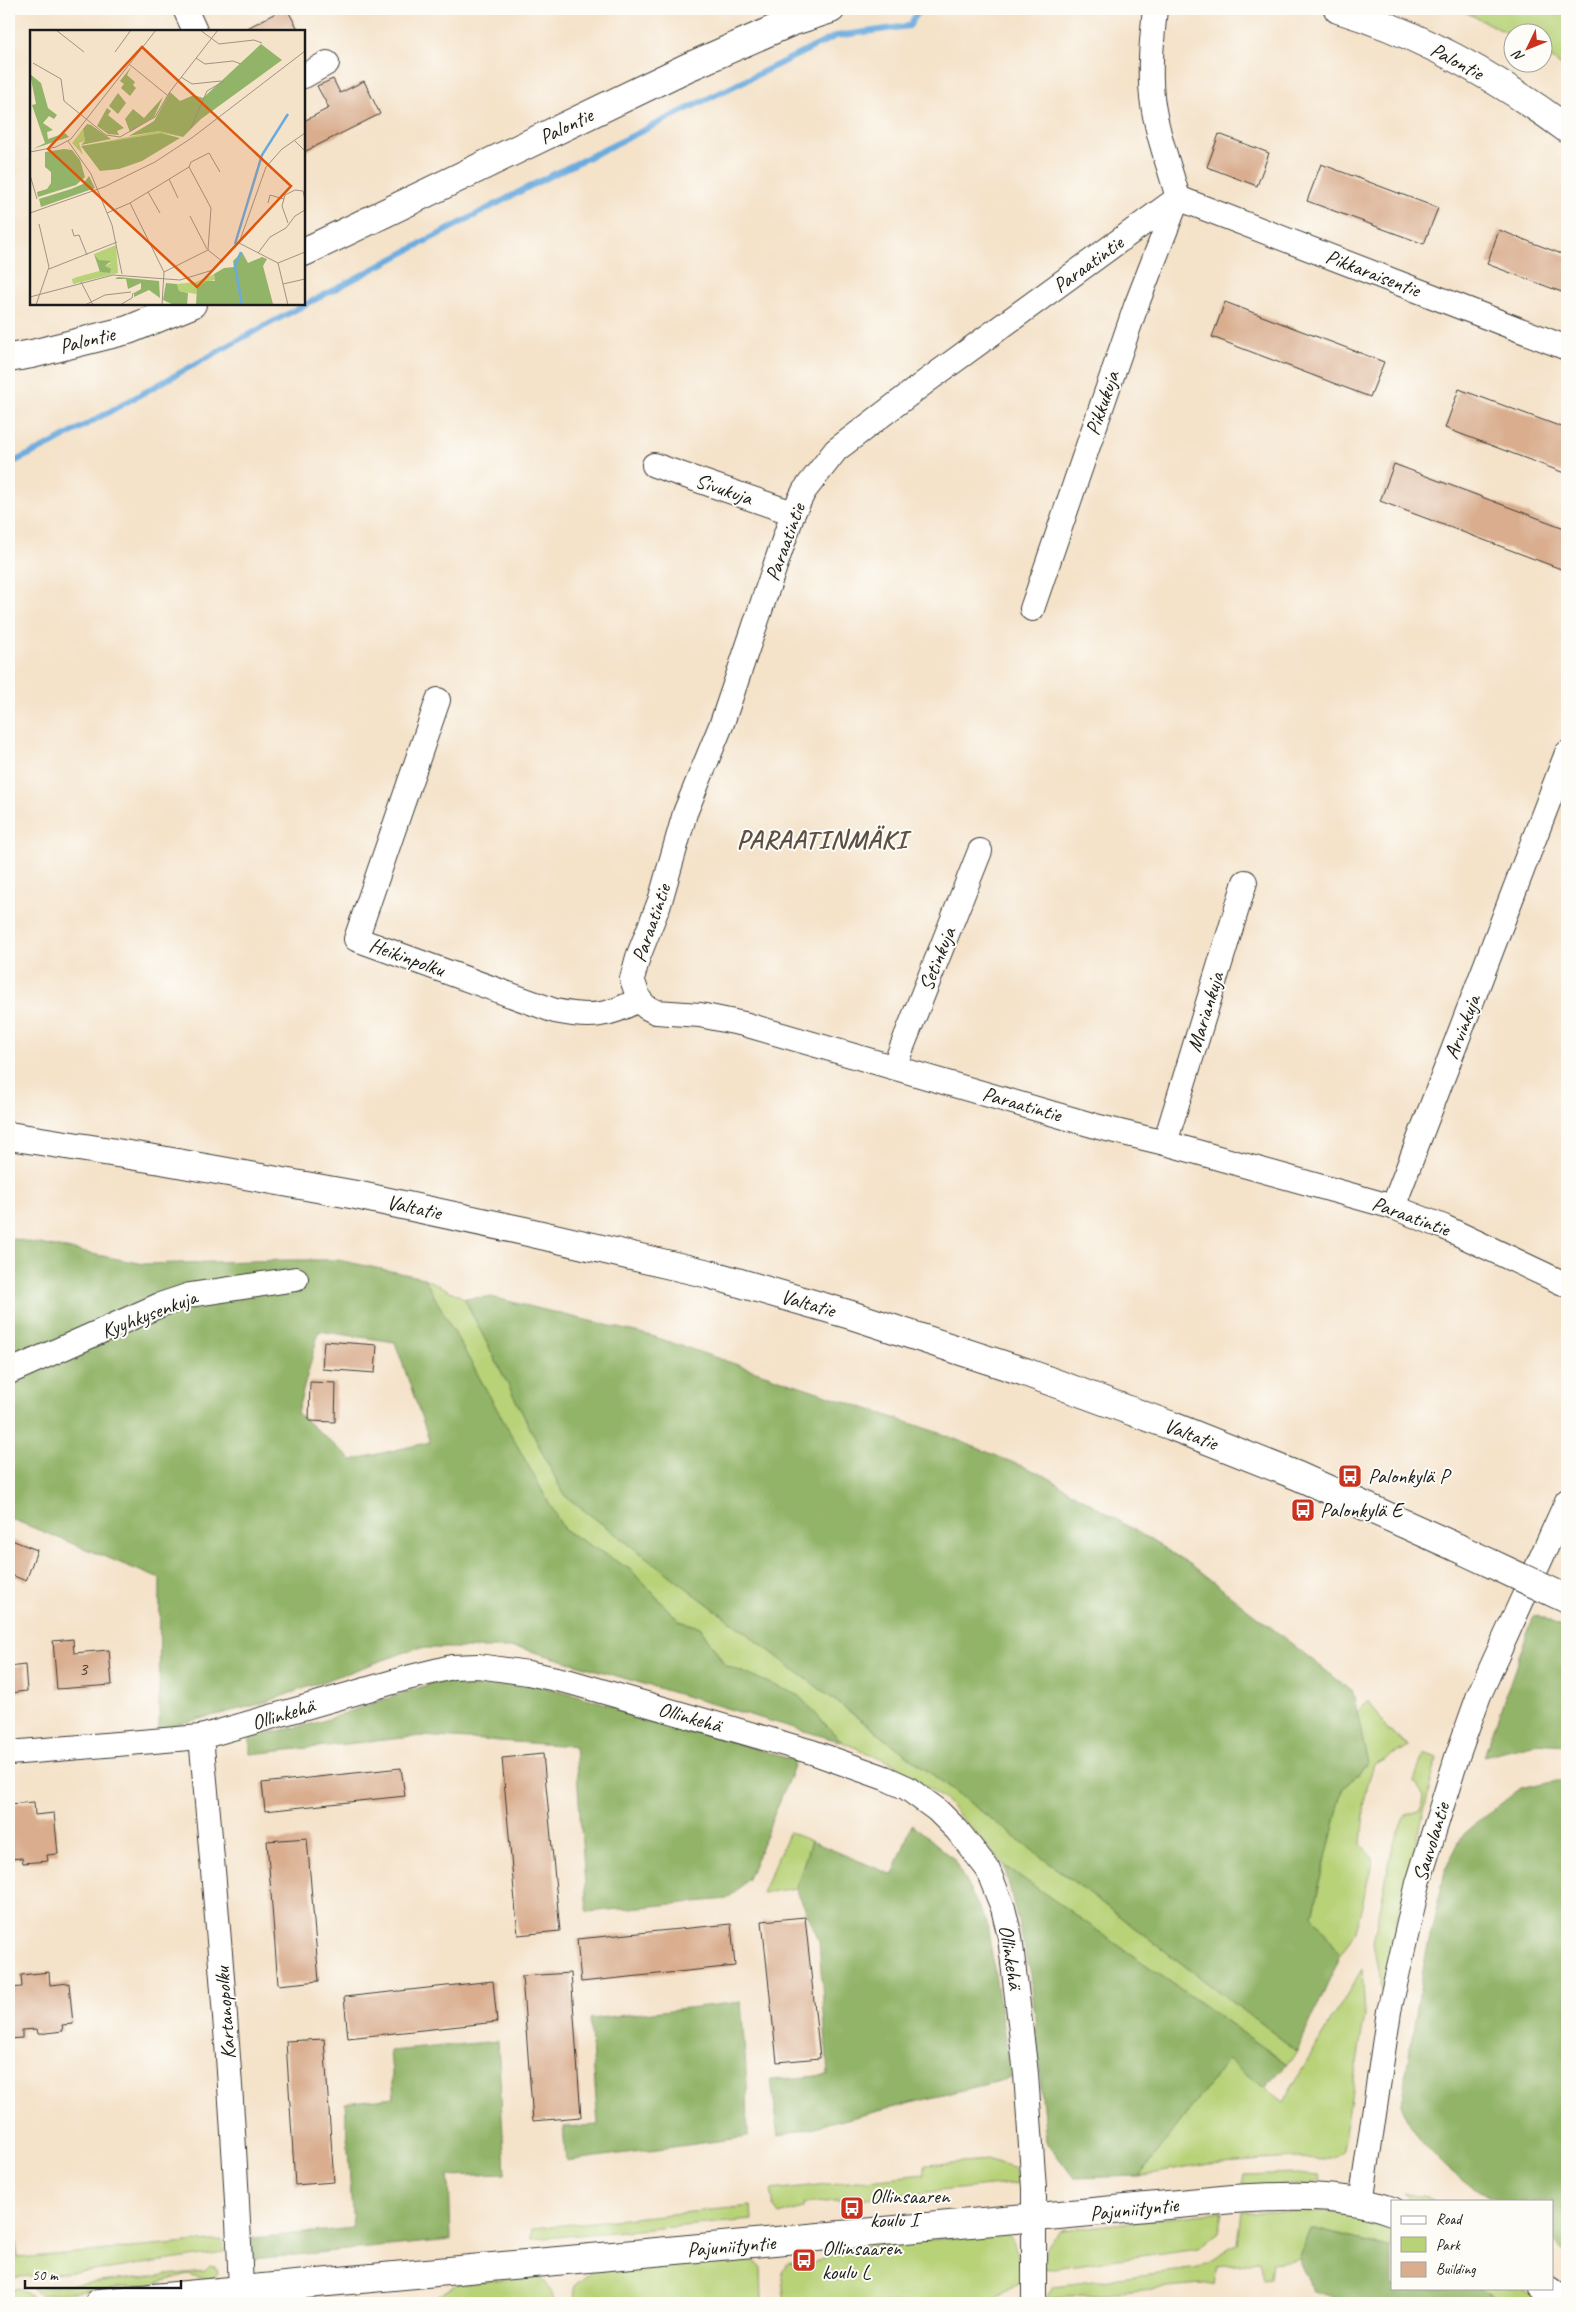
<svg xmlns="http://www.w3.org/2000/svg" width="1576" height="2312" viewBox="0 0 1576 2312" font-family="Caveat,sans-serif">
  <rect width="100%" height="100%" fill="#fdfcf7"/>
  <filter id="ink" filterUnits="userSpaceOnUse"><feTurbulence type="fractalNoise" baseFrequency=".02" numOctaves="2"/><feDisplacementMap in="SourceGraphic" scale="10" xChannelSelector="R" yChannelSelector="G"/><feConvolveMatrix kernelMatrix="1 2 1 2 8 2 1 2 1" color-interpolation-filters="sRGB"/></filter>
  <filter id="wash" filterUnits="userSpaceOnUse"><feTurbulence type="fractalNoise" baseFrequency=".0096" numOctaves="4" result="noise"/><feDisplacementMap in="SourceGraphic" scale="20" xChannelSelector="R" yChannelSelector="G"/><feGaussianBlur stdDeviation="1.12" result="paint"/><feColorMatrix in="noise" values="0 0 0 0 0 0 0 0 0 0 0 0 0 0 0 0 0 1.4 0 .05"/><feComposite in="paint" operator="in"/></filter>
  <g filter="url(#wash)">
    <rect width="100%" height="100%" fill="#f4e2c9"/>
    <g fill="#b8d278" stroke="#6a774a">
      <path d="M 1459,9 L 1567,9 L 1567,70 L 1544,53 L 1544,32 L 1514,32 L 1513,36 Z"/>
      <path d="M 424,1278 L 464,1298 L 564,1495 L 1297,2051 L 1287,2064 L 1004,1865 L 946,1801 L 895,1764 L 842,1742 L 798,1695 L 725,1665 L 700,1627 L 679,1621 L 631,1570 L 564,1530 Z"/>
      <path d="M 1369,1701 L 1387,1729 L 1409,1746 L 1374,1766 L 1366,1788 L 1361,1844 L 1373,1858 L 1356,1931 L 1341,1955 L 1312,1915 L 1343,1788 L 1368,1765 L 1357,1712 Z"/>
      <path d="M 1424,1753 L 1437,1758 L 1395,1928 L 1382,1992 L 1373,1943 L 1393,1845 L 1405,1815 L 1421,1810 L 1423,1797 L 1414,1781 Z"/>
      <path d="M 789,1832 L 811,1841 L 796,1888 L 762,1893 Z"/>
      <path d="M 1362,1969 L 1365,2015 L 1342,2151 L 1331,2159 L 1292,2158 L 1209,2164 L 1139,2176 L 1228,2060 L 1283,2102 Z"/>
      <path d="M 987,2160 L 1015,2169 L 1021,2183 L 804,2204 L 803,2208 L 779,2215 L 774,2208 L 771,2190 L 925,2174 L 925,2165 Z"/>
      <path d="M 1297,2173 L 1320,2175 L 1321,2180 L 1307,2185 L 1242,2186 L 1244,2175 Z"/>
      <path d="M 1404,2193 L 1423,2194 L 1438,2201 L 1412,2201 Z"/>
      <path d="M 751,2206 L 752,2220 L 532,2239 L 533,2228 Z"/>
      <path d="M 1328,2211 L 1392,2223 L 1392,2248 L 1310,2228 L 1298,2259 L 1273,2263 L 1271,2279 L 1263,2280 L 1259,2262 L 1217,2266 L 1214,2284 L 1047,2298 L 1054,2286 L 1199,2268 L 1237,2244 L 1241,2212 Z"/>
      <path d="M 1223,2212 L 1219,2231 L 1198,2248 L 1046,2269 C 1043,2248 1045,2243 1061,2230 Z"/>
      <path d="M 1001,2233 L 1013,2240 L 1018,2255 L 1021,2281 L 987,2303 L 785,2303 L 781,2271 L 788,2263 L 810,2265 L 842,2248 Z"/>
      <path d="M 222,2240 L 224,2252 L 109,2269 L 9,2278 L 9,2243 L 16,2243 L 18,2258 Z"/>
      <path d="M 747,2257 L 761,2267 L 762,2303 L 577,2303 L 574,2286 L 592,2271 Z"/>
      <path d="M 210,2266 L 216,2267 L 218,2273 L 211,2281 L 188,2274 L 150,2285 L 41,2295 L 31,2289 L 205,2271 Z"/>
      <path d="M 533,2276 C 547,2281 552,2287 554,2303 L 401,2303 L 430,2301 L 457,2284 Z"/>
      <path d="M 20,2288 L 32,2297 L 9,2299 L 9,2289 Z"/>
      <path d="M 1477,2288 L 1523,2288 L 1539,2299 L 1537,2303 L 1508,2303 Z"/>
    </g>
    <g fill="#92b468" stroke="#576842" fill-rule="evenodd">
      <path d="M 9,1238 L 144,1264 L 287,1260 L 338,1260 L 424,1278 L 564,1530 L 631,1570 L 679,1621 L 700,1627 L 725,1665 L 798,1695 L 842,1742 L 521,1648 L 417,1648 L 260,1704 L 159,1729 L 160,1579 L 9,1518 ZM 319,1331 L 395,1342 L 430,1442 L 352,1460 L 297,1413 Z"/>
      <path d="M 491,1297 L 652,1336 L 945,1435 L 1044,1475 L 1193,1566 L 1353,1692 L 1368,1765 L 1343,1788 L 1312,1915 L 1341,1955 L 1297,2051 L 564,1495 L 464,1298 Z"/>
      <path d="M 1534,1615 L 1567,1629 L 1567,1745 L 1535,1743 L 1484,1756 Z"/>
      <path d="M 495,1676 L 573,1694 L 796,1761 L 748,1879 L 727,1899 L 587,1912 L 575,1746 L 422,1736 L 250,1754 L 250,1737 L 316,1723 L 441,1680 Z"/>
      <path d="M 1552,1781 L 1567,1781 L 1567,2255 L 1552,2241 L 1552,2201 C 1539,2201 1511,2204 1499,2200 C 1459,2185 1415,2144 1401,2104 L 1425,1959 L 1446,1868 L 1463,1834 L 1476,1823 L 1521,1788 Z"/>
      <path d="M 912,1824 L 953,1858 L 987,1923 L 1011,2078 L 779,2136 L 771,2080 L 828,2075 L 819,1940 L 796,1888 L 811,1841 L 893,1875 Z"/>
      <path d="M 1004,1865 L 1287,2064 L 1264,2088 L 1228,2060 L 1139,2176 L 1074,2178 L 1046,2141 L 1031,1974 Z"/>
      <path d="M 741,2002 L 747,2082 L 748,2137 L 566,2161 L 563,2127 L 598,2125 L 590,2019 Z"/>
      <path d="M 498,2041 L 505,2174 L 449,2176 L 451,2240 L 253,2259 L 252,2238 L 353,2228 L 345,2103 L 394,2097 L 390,2051 Z"/>
      <path d="M 1310,2228 L 1392,2248 L 1392,2288 L 1477,2288 L 1508,2303 L 1351,2303 L 1313,2291 L 1298,2259 Z"/>
    </g>
    <g fill="none" stroke-linecap="round" stroke-linejoin="round">
      <path stroke="#6aabde" stroke-width="6" d="M 9,464 L 53,443 L 246,336 L 540,181 L 836,36 L 909,26 L 920,9"/>
    </g>
    <g id="blocks">
      <g fill="#d9ad8e">
        <path d="M 283,9 L 287,9 L 299,31 L 242,31 Z"/>
        <path d="M 333,79 L 340,93 L 364,81 L 380,114 L 304,152 L 304,121 L 329,108 L 317,86 Z"/>
        <path d="M 1219,134 L 1269,153 L 1257,186 L 1207,167 Z"/>
        <path d="M 1321,164 L 1438,208 L 1424,244 L 1307,201 Z"/>
        <path d="M 1499,230 L 1567,256 L 1567,294 L 1487,264 Z"/>
        <path d="M 1225,302 L 1384,362 L 1370,397 L 1212,337 Z"/>
        <path d="M 1459,389 L 1567,429 L 1567,474 L 1445,428 Z"/>
        <path d="M 1394,464 L 1567,529 L 1567,554 L 1561,569 L 1380,501 Z"/>
        <path d="M 324,1341 L 377,1345 L 375,1373 L 322,1369 Z"/>
        <path d="M 310,1382 L 336,1383 L 335,1422 L 309,1421 Z"/>
        <path d="M 9,1539 L 37,1550 L 26,1581 L 9,1574 Z"/>
        <path d="M 73,1639 L 74,1653 L 109,1650 L 112,1685 L 57,1689 L 53,1641 Z"/>
        <path d="M 25,1665 L 27,1691 L 9,1693 L 9,1667 Z"/>
        <path d="M 543,1754 L 560,1931 L 518,1935 L 502,1758 Z"/>
        <path d="M 401,1768 L 405,1796 L 265,1811 L 262,1783 Z"/>
        <path d="M 34,1802 L 35,1815 L 54,1813 L 58,1854 L 47,1855 L 48,1861 L 23,1863 L 22,1858 L 9,1859 L 9,1804 Z"/>
        <path d="M 307,1838 L 319,1981 L 278,1985 L 267,1841 Z"/>
        <path d="M 805,1917 L 820,2058 L 777,2062 L 762,1921 Z"/>
        <path d="M 731,1924 L 735,1966 L 581,1982 L 577,1939 Z"/>
        <path d="M 49,1972 L 50,1985 L 69,1983 L 73,2024 L 62,2025 L 63,2031 L 38,2034 L 37,2029 L 22,2030 L 22,2038 L 9,2039 L 9,1988 L 22,1987 L 21,1975 Z"/>
        <path d="M 571,1973 L 581,2117 L 533,2121 L 522,1976 Z"/>
        <path d="M 493,1981 L 497,2022 L 348,2038 L 344,1997 Z"/>
        <path d="M 324,2039 L 334,2182 L 295,2185 L 286,2041 Z"/>
      </g>
    </g>
  </g>
  <g filter="url(#ink)">
    <use href="#blocks" fill-opacity="0" stroke="#3c3a36" stroke-width="1"/>
    <g fill="none" stroke-linecap="round" stroke-linejoin="round">
      <g stroke="#3c3a36" stroke-width="26">
        <g id="minor">
          <path d="M 185,9 L 195,31"/>
          <path d="M 1155,9 C 1152,38 1149,68 1152,97 C 1156,132 1169,165 1178,198"/>
          <path d="M 304,76 L 327,63"/>
          <path d="M 1178,198 L 928,380 L 836,450 L 804,491 L 793,513 L 722,723 L 685,813 L 660,901 L 638,957 L 632,979 L 639,999 L 646,1007 L 656,1012 L 700,1015 L 744,1024 L 1099,1127 L 1165,1143 L 1393,1207 L 1444,1227 L 1567,1285"/>
          <path d="M 1178,198 L 1567,348"/>
          <path d="M 654,465 L 793,513"/>
          <path d="M 1032,609 L 1136,306 L 1178,198"/>
          <path d="M 438,700 L 356,939 L 555,1011 C 589,1018 609,1017 639,999"/>
          <path d="M 894,1067 L 980,851"/>
          <path d="M 1165,1143 L 1245,882"/>
          <path d="M 1393,1207 L 1567,753"/>
          <path d="M 9,1372 L 160,1305 L 190,1295 L 296,1279"/>
          <path d="M 201,1737 C 218,1921 234,2105 241,2290"/>
          <path d="M 9,1753 L 201,1737 L 407,1678 L 452,1667 L 478,1666 L 528,1673 L 570,1682 L 812,1752 L 885,1778 L 907,1788 L 937,1810 L 957,1830 L 987,1868 L 1003,1908 L 1010,1937 L 1026,2074 L 1034,2189 L 1034,2303"/>
          <path d="M 1361,2203 L 1389,2011 L 1418,1883 L 1457,1757 L 1479,1695 L 1567,1501"/>
        </g>
      </g>
      <g stroke="#3c3a36" stroke-width="30">
        <g id="tertiary">
          <path d="M 1338,9 C 1420,34 1498,78 1567,129"/>
          <path d="M 304,252 L 686,68 L 791,22 L 831,9"/>
          <path d="M 9,358 L 32,354 L 128,330 L 192,304"/>
          <path d="M 1544,2288 L 1566,2303"/>
          <path d="M 99,2303 L 1233,2199 C 1285,2196 1342,2193 1392,2211"/>
        </g>
      </g>
      <g stroke="#3c3a36" stroke-width="30">
        <path id="trunk" d="M 9,1136 L 161,1160 L 356,1195 L 524,1231 L 709,1274 L 851,1315 L 1025,1372 L 1172,1426 L 1298,1476 L 1458,1548"/>
      </g>
      <use href="#minor" stroke="#fff" stroke-width="24"/>
      <use href="#tertiary" stroke="#fff" stroke-width="28"/>
      <use href="#trunk" stroke="#fff" stroke-width="28"/>
      <g stroke="#3c3a36" stroke-width="30" stroke-linecap="butt">
        <path id="trunk-bridge" d="M 1458,1548 L 1567,1599"/>
      </g>
      <use href="#trunk-bridge" stroke="#fff" stroke-width="28"/>
    </g>
  </g>
  <defs>
    <g id="bus-square" transform="scale(1.25)"><rect x="-9" y="-9" width="18" height="18" rx="4" fill="#c8321e" stroke="#fdfcf7"/><path d="M-5-6H5V4H4V6H2V4H-2V6H-4V4H-5ZM-3.5-4V0h7V-4ZM-3.5 1.2v1.5H-2V1.2ZM2 1.2v1.5H3.5V1.2Z" fill="#fff"/></g>
  </defs>
  <g fill-rule="evenodd">
    <use href="#bus-square" x="1350" y="1476"/>
    <use href="#bus-square" x="1303" y="1510"/>
    <use href="#bus-square" x="852" y="2208"/>
    <use href="#bus-square" x="804" y="2260"/>
  </g>
  <g text-anchor="middle" dominant-baseline="central" stroke-width="4" stroke-linejoin="round" paint-order="stroke">
    <g font-size="19" fill="#4b4038">
      <text x="83" y="1669">3</text>
    </g>
    <g font-size="21" fill="#1c1c1c" stroke="#fdfcf7">
      <text transform="translate(1457 61) rotate(28)">Palontie</text>
      <text transform="translate(566 126) rotate(-26)">Palontie</text>
      <text transform="translate(1088 264) rotate(-36)">Paraatintie</text>
      <text transform="translate(1373 273) rotate(21)">Pikkaraisentie</text>
      <text transform="translate(87 340) rotate(-14)">Palontie</text>
      <text transform="translate(1102 403) rotate(-71)">Pikkukuja</text>
      <text transform="translate(724 489) rotate(19)">Sivukuja</text>
      <text transform="translate(785 542) rotate(-70)">Paraatintie</text>
      <text transform="translate(651 923) rotate(-71)">Paraatintie</text>
      <text transform="translate(407 957) rotate(20)">Heikinpolku</text>
      <text transform="translate(937 959) rotate(-68)">Setinkuja</text>
      <text transform="translate(1205 1012) rotate(-73)">Mariankuja</text>
      <text transform="translate(1462 1027) rotate(-69)">Arvinkuja</text>
      <text transform="translate(1022 1104) rotate(16)">Paraatintie</text>
      <text transform="translate(414 1207) rotate(12)">Valtatie</text>
      <text transform="translate(1411 1216) rotate(20)">Paraatintie</text>
      <text transform="translate(808 1303) rotate(16)">Valtatie</text>
      <text transform="translate(149 1314) rotate(-21)">Kyyhkysenkuja</text>
      <text transform="translate(1191 1434) rotate(21)">Valtatie</text>
      <text transform="translate(283 1714) rotate(-17)">Ollinkehä</text>
      <text transform="translate(690 1717) rotate(16)">Ollinkehä</text>
      <text transform="translate(1431 1842) rotate(-73)">Sauvolantie</text>
      <text transform="translate(1011 1957) rotate(81)">Ollinkehä</text>
      <text transform="translate(225 2013) rotate(-94)">Kartanopolku</text>
      <text transform="translate(1134 2209) rotate(-6)">Pajuniityntie</text>
      <text transform="translate(731 2246) rotate(-5)">Pajuniityntie</text>
    </g>
    <g font-size="21" fill="#1c1c1c" stroke="#fdfcf7" text-anchor="start">
      <text x="1368" y="1476">Palonkylä P</text>
      <text x="1320" y="1510">Palonkylä E</text>
      <text x="870" y="2196">Ollinsaaren<tspan x="870" dy="24">koulu I</tspan></text>
      <text x="822" y="2248">Ollinsaaren<tspan x="822" dy="24">koulu L</tspan></text>
    </g>
    <g font-size="26" font-weight="bold" letter-spacing="1" fill="#5e4f44" stroke="#fdfcf7">
      <text x="822" y="839">PARAATINMÄKI</text>
    </g>
  </g>
  <g transform="translate(30 30)">
    <rect width="275" height="275" fill="#f4e2c9"/>
    <path d="M 53,99 L 55,111 L 49,113 L 53,125 L 42,113 ZM 129,101 L 153,107 L 131,103 L 51,116 ZM 86,215 L 88,243 L 43,254 L 42,249 L 47,247 L 69,241 L 80,243 L 75,236 L 81,233 L 69,230 L 64,224 ZM 184,244 L 185,250 L 180,251 L 166,264 L 149,261 L 147,254 L 166,252 Z" fill="#b8d278"/>
    <path d="M 231,14 L 252,30 L 171,89 L 153,107 L 129,101 L 99,106 L 124,91 L 140,62 L 150,71 L 164,65 L 173,68 ZM 101,37 L 97,45 L 105,52 L 103,55 L 106,58 L 100,66 L 91,58 L 94,54 L 90,51 ZM 0,44 L 11,53 L 18,78 L 27,85 L 24,89 L 19,86 L 13,93 L 23,100 L 17,102 L 18,109 L 35,103 L 39,107 L 3,119 L 15,113 L 2,75 L 6,74 ZM 88,63 L 96,73 L 88,84 L 79,76 ZM 133,67 L 124,87 L 100,102 L 95,89 L 103,79 L 114,88 ZM 77,78 L 81,81 L 78,85 L 94,98 L 87,101 L 89,105 L 78,104 L 67,96 ZM 57,94 L 61,95 L 81,109 L 51,115 L 55,111 L 53,99 ZM 131,103 L 150,108 L 112,131 L 89,139 L 70,141 L 51,116 ZM 34,119 L 42,120 L 50,130 L 55,147 L 46,155 L 8,167 L 7,162 L 17,159 L 21,153 L 21,142 L 15,137 L 15,122 ZM 59,146 L 65,158 L 11,177 L 9,169 L 41,159 L 53,154 ZM 212,222 L 218,233 L 232,227 L 237,229 L 233,236 L 243,274 L 166,275 L 167,258 L 176,251 L 185,251 L 184,244 L 194,238 L 204,237 L 203,231 ZM 64,224 L 69,230 L 81,231 L 75,236 L 81,239 L 80,243 L 70,242 ZM 88,247 L 129,251 L 130,268 L 119,260 L 104,267 L 104,263 L 111,259 L 111,253 L 98,259 L 96,249 L 85,249 ZM 136,253 L 147,254 L 149,261 L 158,263 L 157,275 L 144,275 L 133,270 Z" fill="#92b468"/>
    <path fill="none" stroke="#6aabde" stroke-width="2.5" d="M 205,214 L 232,125 L 258,84M 211,222 L 205,236 L 212,275"/>
    <path fill="none" stroke="#9e9384" stroke-width="1" d="M 26,0 L 54,22M 170,0 L 189,14 L 224,10 L 232,13M 85,22 L 101,0M 166,28 L 175,34 L 203,31 L 211,34M 3,33 L 31,49 L 34,71 L 76,105 L 90,107 L 125,87 L 139,63 L 188,0M 99,34 L 137,65M 151,47 L 162,54 L 191,51M 161,98 L 177,61 L 194,51M 264,110 L 275,121M 38,111 L 61,144 L 82,195 L 92,244M 0,122 L 26,117 L 41,109 L 126,0M 159,137 L 161,132 L 179,123 L 190,142M 0,145 L 7,169M 139,149 L 148,168M 118,162 L 130,183M 100,173 L 134,242 L 132,275M 238,173 L 240,165 L 254,169M 0,183 L 74,157 L 125,132 L 163,107 L 275,21M 77,183 L 100,173 L 159,137 L 181,178 L 178,220M 160,186 L 177,219M 258,193 L 252,176 L 255,165 L 265,160 L 273,161 L 275,170M 42,199 L 44,206 L 49,205 L 57,225M 209,213 L 248,233 L 258,275M 178,220 L 193,232M 228,223 L 240,207 L 256,198 L 265,186 L 275,180M 248,233 L 275,222M 19,239 L 87,212M 134,242 L 178,220M 51,252 L 63,275M 253,254 L 275,249M 0,267 L 83,245 L 150,250 L 183,240 L 209,213 L 236,137 L 252,119 L 275,103M 6,275 L 19,237 L 9,194M 55,275 L 75,265 L 101,262M 90,275 L 102,268 L 103,263"/>
    <path fill="#de560d" fill-opacity="0.15" stroke="#de560d" stroke-width="2.5" d="M 112,17 L 261,156 L 167,257 L 18,119 Z"/>
    <rect width="275" height="275" fill="none" stroke="#1c1c1c" stroke-width="2.5"/>
  </g>
  <rect width="1576" height="2312" fill="none" stroke="#fdfcf7" stroke-width="30"/>
  <rect x="1391" y="2200" width="162" height="90" fill="#fdfcf7" stroke="#a3a29f"/>
  <rect x="1401" y="2216" width="25" height="8" fill="#ffffff" stroke="#a3a29f"/>
  <text x="1436" y="2224" font-size="15" fill="#1c1c1c">Road</text>
  <rect x="1401" y="2237" width="25" height="15" fill="#b8d278" stroke="#a3a29f"/>
  <text x="1436" y="2250" font-size="15" fill="#1c1c1c">Park</text>
  <rect x="1401" y="2262" width="25" height="15" fill="#d9ad8e" stroke="#a3a29f"/>
  <text x="1436" y="2274" font-size="15" fill="#1c1c1c">Building</text>
  <g transform="translate(1528 48) rotate(227)"><circle r="24" fill="#fdfcf7" stroke="#a3a29f"/>
  <path d="M0-4L9 19L0 12L-9 19Z" fill="#c8321e"/>
  <text y="-8" font-size="14" font-weight="bold" text-anchor="middle" fill="#1c1c1c">N</text>
  </g>
  <path d="M25 2280v8h156v-8" fill="none" stroke="#1c1c1c" stroke-width="2.5"/>
  <text x="32" y="2280" font-size="15" fill="#1c1c1c" stroke="#fdfcf7" stroke-width="4" paint-order="stroke">50 m</text>
</svg>
